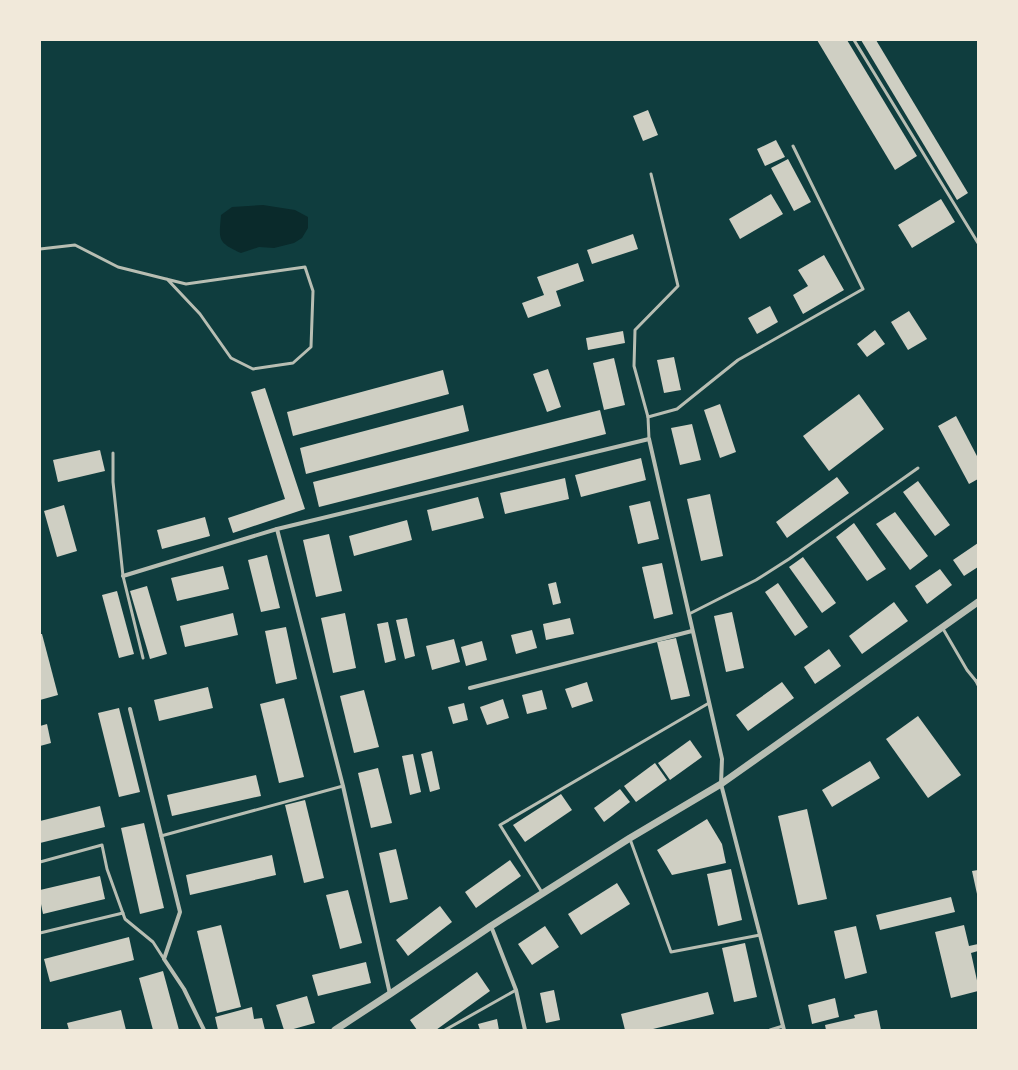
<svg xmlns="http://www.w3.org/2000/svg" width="1018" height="1070" viewBox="0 0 1018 1070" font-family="'Source Sans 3',sans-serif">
  <rect width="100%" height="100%" fill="#0f3d3e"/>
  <path fill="#0a2a2b" d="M 263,205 L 295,210 L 308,217 L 308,228 L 302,238 L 294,243 L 274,248 L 259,247 L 241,253 C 217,242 219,240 221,215 L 232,207 Z"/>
  <g fill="#cfcfc3">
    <path d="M 817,40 L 847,40 L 917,156 L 895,170 Z"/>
    <path d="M 861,40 L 876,40 L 968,193 L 957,200 Z"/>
    <path d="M 648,110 L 658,135 L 643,141 L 633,116 Z"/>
    <path d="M 776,140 L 785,157 L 765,166 L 757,149 Z"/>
    <path d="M 788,159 L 811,202 L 794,211 L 771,168 Z"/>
    <path d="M 771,194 L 783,214 L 740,239 L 729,219 Z"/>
    <path d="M 941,199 L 955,222 L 912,248 L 898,225 Z"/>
    <path d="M 633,234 L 638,249 L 592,264 L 587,250 Z"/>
    <path d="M 824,255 L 844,290 L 803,314 L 793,295 L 808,286 L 798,270 Z"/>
    <path d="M 578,263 L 584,281 L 556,291 L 561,306 L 528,318 L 522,303 L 544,295 L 537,277 Z"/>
    <path d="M 770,306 L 778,322 L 757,334 L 748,318 Z"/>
    <path d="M 909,311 L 927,339 L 908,350 L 891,322 Z"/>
    <path d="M 875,330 L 885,344 L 867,357 L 857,344 Z"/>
    <path d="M 623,331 L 625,343 L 588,350 L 586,338 Z"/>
    <path d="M 674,357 L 681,390 L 664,393 L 657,360 Z"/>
    <path d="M 614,358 L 625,405 L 604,410 L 593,363 Z"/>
    <path d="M 548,369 L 561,407 L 547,412 L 533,374 Z"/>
    <path d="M 443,370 L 449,394 L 293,436 L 287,412 Z"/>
    <path d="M 265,388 L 305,509 L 233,533 L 228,518 L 285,499 L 251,392 Z"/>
    <path d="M 859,394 L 884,429 L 829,471 L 803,436 Z"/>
    <path d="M 720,404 L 736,452 L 720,458 L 704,410 Z"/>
    <path d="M 463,405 L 469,431 L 306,474 L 300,448 Z"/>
    <path d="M 600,410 L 606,434 L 319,507 L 313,482 Z"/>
    <path d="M 956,416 L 978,458 L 978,479 L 969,484 L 938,426 Z"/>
    <path d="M 692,424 L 701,460 L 680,465 L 671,428 Z"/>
    <path d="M 100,450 L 105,471 L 58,482 L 53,460 Z"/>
    <path d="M 641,458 L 646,480 L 581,497 L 575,475 Z"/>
    <path d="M 837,477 L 849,493 L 787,538 L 776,522 Z"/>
    <path d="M 565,478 L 569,499 L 505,514 L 500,493 Z"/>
    <path d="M 918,481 L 950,525 L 935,536 L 903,492 Z"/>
    <path d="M 710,494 L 723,556 L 701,561 L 687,499 Z"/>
    <path d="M 478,497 L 484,518 L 432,531 L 427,510 Z"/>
    <path d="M 650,501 L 659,539 L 638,544 L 629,506 Z"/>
    <path d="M 64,505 L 77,551 L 57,557 L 44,511 Z"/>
    <path d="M 895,512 L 928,556 L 910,570 L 876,524 Z"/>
    <path d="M 205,517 L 210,536 L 162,549 L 157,530 Z"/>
    <path d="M 407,520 L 412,540 L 354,556 L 349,536 Z"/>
    <path d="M 854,523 L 886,569 L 867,581 L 836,537 Z"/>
    <path d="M 329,534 L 342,591 L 316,597 L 303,540 Z"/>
    <path d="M 978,543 L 978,567 L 964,576 L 953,560 Z"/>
    <path d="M 267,555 L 280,608 L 261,612 L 248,560 Z"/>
    <path d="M 803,557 L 836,603 L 822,613 L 789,567 Z"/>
    <path d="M 662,563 L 673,614 L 654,619 L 642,567 Z"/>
    <path d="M 223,566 L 229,589 L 177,601 L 171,578 Z"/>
    <path d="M 940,569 L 952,585 L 927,604 L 915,586 Z"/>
    <path d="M 556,582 L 561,603 L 553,605 L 548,584 Z"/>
    <path d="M 778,583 L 808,627 L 795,636 L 765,592 Z"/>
    <path d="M 147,586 L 167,654 L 150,659 L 130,591 Z"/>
    <path d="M 117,591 L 134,654 L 119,658 L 102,595 Z"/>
    <path d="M 894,602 L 908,621 L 862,654 L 849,636 Z"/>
    <path d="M 732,612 L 744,668 L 726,672 L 714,616 Z"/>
    <path d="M 233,613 L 238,635 L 185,647 L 180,626 Z"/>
    <path d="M 345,613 L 356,668 L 333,673 L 321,618 Z"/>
    <path d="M 407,618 L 415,656 L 405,659 L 396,620 Z"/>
    <path d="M 570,618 L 574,634 L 546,640 L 543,624 Z"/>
    <path d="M 388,622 L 396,660 L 385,663 L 377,624 Z"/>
    <path d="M 286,627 L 297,679 L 276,684 L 265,631 Z"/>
    <path d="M 532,630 L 537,648 L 516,654 L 511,635 Z"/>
    <path d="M 40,634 L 42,634 L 58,695 L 40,700 Z"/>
    <path d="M 676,638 L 690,696 L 671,700 L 657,642 Z"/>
    <path d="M 454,639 L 460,662 L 432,670 L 426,646 Z"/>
    <path d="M 482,641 L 487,660 L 466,666 L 461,647 Z"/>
    <path d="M 829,649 L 841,666 L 815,684 L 804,667 Z"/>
    <path d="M 587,682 L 593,701 L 572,708 L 565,689 Z"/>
    <path d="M 782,682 L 794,698 L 748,731 L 736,715 Z"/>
    <path d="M 208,687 L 213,708 L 159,721 L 154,700 Z"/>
    <path d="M 364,690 L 379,747 L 354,753 L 340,696 Z"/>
    <path d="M 542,690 L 547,709 L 527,714 L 522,695 Z"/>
    <path d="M 284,698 L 304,777 L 279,783 L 260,704 Z"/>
    <path d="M 503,699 L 509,718 L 487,725 L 480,707 Z"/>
    <path d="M 464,703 L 468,720 L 453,724 L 448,707 Z"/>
    <path d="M 119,708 L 140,792 L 119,797 L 98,713 Z"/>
    <path d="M 918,716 L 961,775 L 928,798 L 886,739 Z"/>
    <path d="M 47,724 L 51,743 L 40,746 L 40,726 Z"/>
    <path d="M 690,740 L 702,757 L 670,780 L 658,763 Z"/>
    <path d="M 432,751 L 440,789 L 430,792 L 421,754 Z"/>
    <path d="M 413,754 L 421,792 L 410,795 L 402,756 Z"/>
    <path d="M 870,761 L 880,778 L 832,807 L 822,790 Z"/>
    <path d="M 655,763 L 667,780 L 636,802 L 624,786 Z"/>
    <path d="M 378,768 L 392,823 L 371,828 L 358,773 Z"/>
    <path d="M 256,775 L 261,796 L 172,816 L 167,795 Z"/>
    <path d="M 620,789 L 630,802 L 604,822 L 594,808 Z"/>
    <path d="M 561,794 L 572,810 L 525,842 L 513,825 Z"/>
    <path d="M 305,800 L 324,878 L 304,883 L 285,805 Z"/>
    <path d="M 100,806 L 105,827 L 40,843 L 40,821 Z"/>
    <path d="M 807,809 L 827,899 L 798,905 L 778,816 Z"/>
    <path d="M 707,819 L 722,844 L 726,863 L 672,875 L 657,850 Z"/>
    <path d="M 144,823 L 164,908 L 140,914 L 121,828 Z"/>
    <path d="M 396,849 L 408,899 L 390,903 L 379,853 Z"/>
    <path d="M 272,855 L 276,875 L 190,895 L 186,875 Z"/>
    <path d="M 510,860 L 521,876 L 476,908 L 465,892 Z"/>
    <path d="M 731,869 L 742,920 L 718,926 L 707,874 Z"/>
    <path d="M 978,870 L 978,894 L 977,894 L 972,871 Z"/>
    <path d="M 100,876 L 105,899 L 43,914 L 40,899 L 40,890 Z"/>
    <path d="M 617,883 L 630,904 L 581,935 L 568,914 Z"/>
    <path d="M 348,890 L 362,943 L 340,949 L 326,895 Z"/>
    <path d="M 951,897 L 955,912 L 880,930 L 876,915 Z"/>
    <path d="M 440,906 L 452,922 L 408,956 L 396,940 Z"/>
    <path d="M 221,925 L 241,1007 L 217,1013 L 197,931 Z"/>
    <path d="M 964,925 L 969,946 L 978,944 L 978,951 L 971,953 L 978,985 L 978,991 L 951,998 L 935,932 Z"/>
    <path d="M 545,926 L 559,947 L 532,965 L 518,944 Z"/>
    <path d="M 856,926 L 867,973 L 845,979 L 834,931 Z"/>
    <path d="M 129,937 L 134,960 L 50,982 L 44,959 Z"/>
    <path d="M 745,943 L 757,997 L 734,1002 L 722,948 Z"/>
    <path d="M 366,962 L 371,983 L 318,996 L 312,975 Z"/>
    <path d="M 163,971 L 179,1030 L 153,1030 L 139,978 Z"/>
    <path d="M 477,972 L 490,991 L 436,1030 L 417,1030 L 410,1020 Z"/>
    <path d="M 554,990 L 560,1020 L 546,1023 L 540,993 Z"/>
    <path d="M 708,992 L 714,1014 L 649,1030 L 625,1030 L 621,1014 Z"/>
    <path d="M 307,996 L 315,1023 L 290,1030 L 284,1030 L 276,1005 Z"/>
    <path d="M 835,998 L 839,1017 L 812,1024 L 808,1005 Z"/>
    <path d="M 252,1007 L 254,1019 L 262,1018 L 265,1030 L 218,1030 L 215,1017 Z"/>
    <path d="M 121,1010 L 126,1030 L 69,1030 L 67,1023 Z"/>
    <path d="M 877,1010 L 881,1030 L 826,1030 L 825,1025 L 855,1018 L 854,1015 Z"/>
    <path d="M 497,1019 L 499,1030 L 480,1030 L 478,1024 Z"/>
  </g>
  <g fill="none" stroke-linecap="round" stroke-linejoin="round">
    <g stroke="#b8beb3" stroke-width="3">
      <path d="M 854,40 L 978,243"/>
      <path d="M 40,249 L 75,245 L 118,267 L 186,284 L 305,267 L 313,291 L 311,347 L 293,363 L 253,369 L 231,358 L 200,314 L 167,279"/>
      <path d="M 648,417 L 677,409 L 738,360 L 863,289 L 793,146"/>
      <path d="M 649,439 L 648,417 L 634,366 L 635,330 L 678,286 L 651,174"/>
      <path d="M 113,453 L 113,482 L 123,576 L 143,658"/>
      <path d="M 689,614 L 756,580 L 789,559 L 918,468"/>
      <path d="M 942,627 L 967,670 L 976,681"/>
      <path d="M 978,680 L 976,681 L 978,685"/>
      <path d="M 161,836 L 343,786"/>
      <path d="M 630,839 L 671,952 L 760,935"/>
      <path d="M 40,862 L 102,845 L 107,869 L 125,919 L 153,942 L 164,959"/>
      <path d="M 543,894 L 500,825 L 709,703"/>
      <path d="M 40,933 L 123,913"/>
      <path d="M 445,1030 L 516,990"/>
      <path d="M 770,1030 L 783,1026"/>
    </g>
    <g stroke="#b8beb3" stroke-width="4">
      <path d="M 277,529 L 343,786 L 390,994"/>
      <path d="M 123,576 L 277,529 L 649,439 L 722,759 L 721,784 L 760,935 L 784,1030"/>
      <path d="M 470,688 L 692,631"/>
      <path d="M 130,709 L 180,912 L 164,959 L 184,989 L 204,1030"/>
      <path d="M 491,926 L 516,990 L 525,1030"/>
    </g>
    <path stroke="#b8beb3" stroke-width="7" d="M 335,1030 L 390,994 L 491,926 L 630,838 L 721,784 L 978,602"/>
  </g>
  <rect width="1018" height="1070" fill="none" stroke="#f1e9da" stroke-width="82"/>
</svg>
